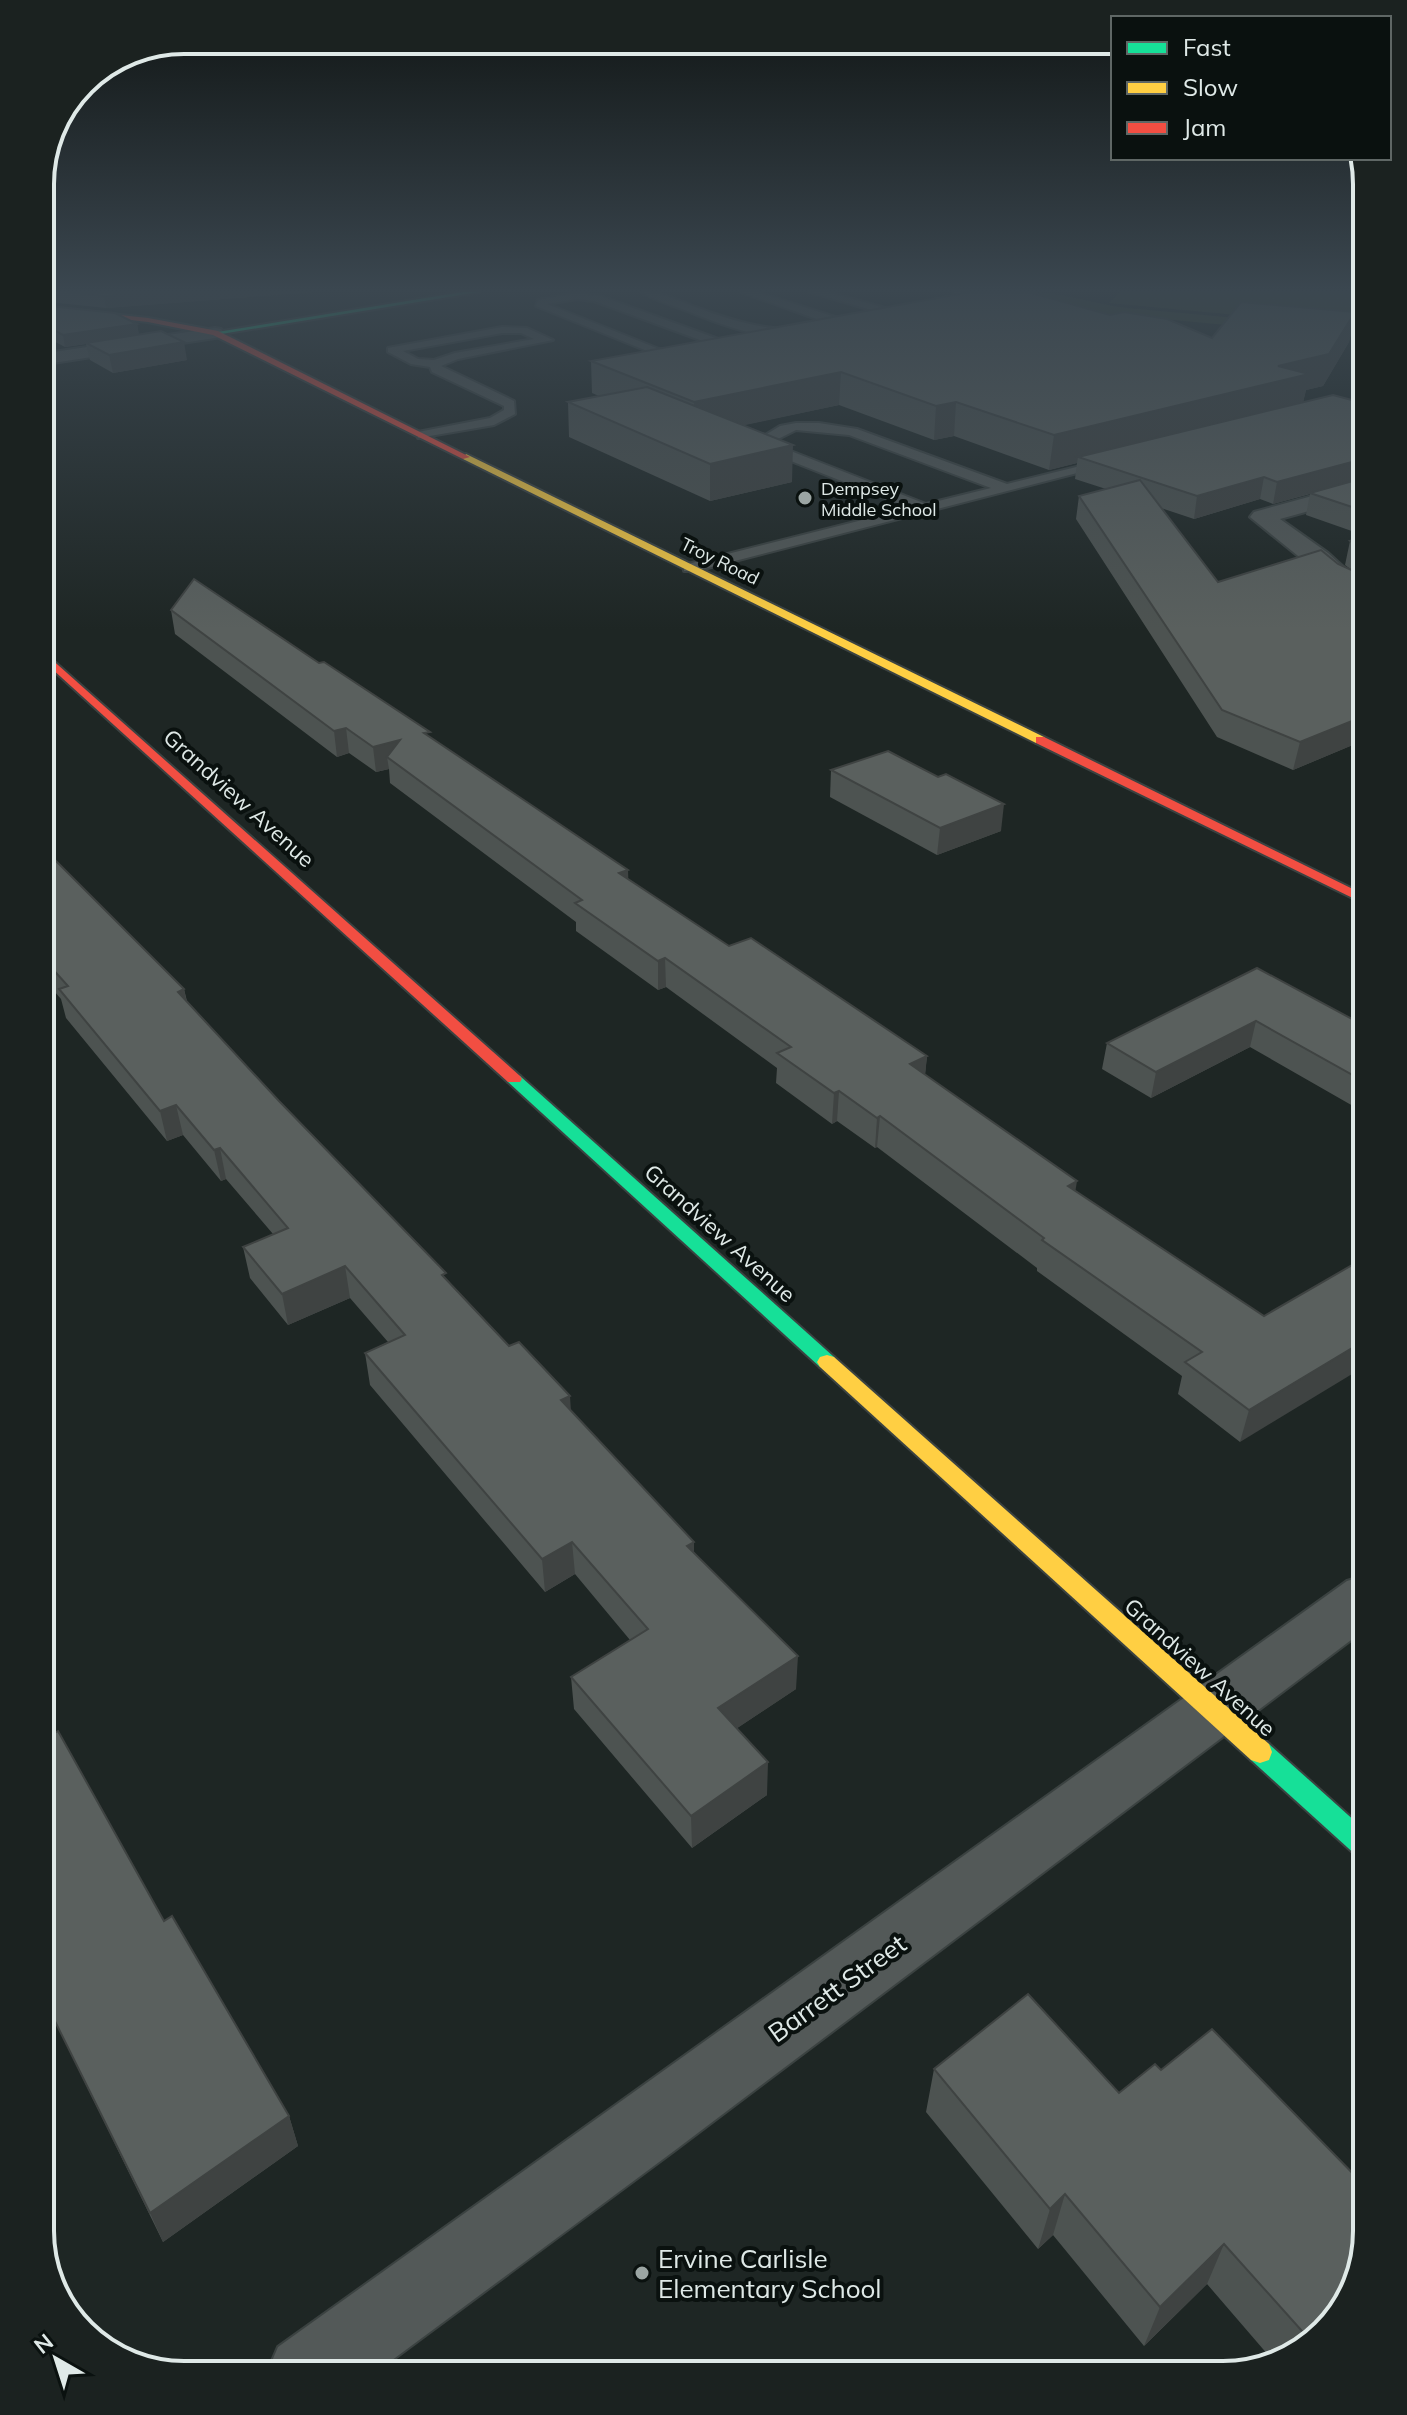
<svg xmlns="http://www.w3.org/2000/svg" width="1407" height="2415" viewBox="0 0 1407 2415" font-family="Mulish,sans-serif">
  <rect width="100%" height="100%" fill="#1e2624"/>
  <g fill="#3b482d">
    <path d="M 1029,292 C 1063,292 1093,304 1127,308 L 1367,330 L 1367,338 L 1067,310 Z"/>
    <path d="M 1121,292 L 1367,292 L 1367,327 L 1109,303 Z"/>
  </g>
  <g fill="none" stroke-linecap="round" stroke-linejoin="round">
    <g stroke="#3b4241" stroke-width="4">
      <g id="lane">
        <path d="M 642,292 C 662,292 677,300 695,307 C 739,323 782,337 828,323 L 741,292 L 757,292 L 835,317 L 841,325 C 796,355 727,327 682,309 C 669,304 653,300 642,292 Z"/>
        <path d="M 810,292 L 828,292 L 892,310 L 958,296 L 953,292 L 967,292 L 974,297 L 892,316 Z"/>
        <path d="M 577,293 L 600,296 L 721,340 L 722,346 L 692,358 L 657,355 L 536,306 L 538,300 ZM 577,299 L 594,301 L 711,344 L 691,351 L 659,349 L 547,304 Z"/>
        <path d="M 502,327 L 527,328 L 553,340 L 458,359 L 441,366 L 514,401 L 515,414 L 494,425 L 418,438 L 418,432 L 490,418 L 504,410 L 504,406 L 432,372 L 430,367 L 411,364 L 388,352 L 388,348 ZM 502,333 L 521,333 L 534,339 L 455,353 L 434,360 L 418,359 L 403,351 Z"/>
        <path d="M 796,423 L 819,423 L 857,429 L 1007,484 L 1113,458 L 1120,462 L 696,571 L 684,571 L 684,565 L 910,508 L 768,452 L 760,440 L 762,437 L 780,426 ZM 796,430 L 849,435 L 991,488 L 926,504 L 778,446 L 774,441 Z"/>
      </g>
    </g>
    <g stroke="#3b4241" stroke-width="4">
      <g id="street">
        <path d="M 215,328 L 221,329 L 224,333 L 221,337 L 40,365 L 40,354 Z"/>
        <path d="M 1367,481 L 1367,495 L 1280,519 L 1328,553 L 1352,575 L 1367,583 L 1367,601 L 1334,585 L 1250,517 L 1254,512 Z"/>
        <path d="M 1367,1575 L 1367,1628 L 674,2151 L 372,2375 L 266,2375 L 278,2347 L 1347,1581 Z"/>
      </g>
    </g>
    <g stroke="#3b4241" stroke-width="4">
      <g id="fast">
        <path d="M 462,292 L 479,292 L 215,335 L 211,333 Z"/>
        <path d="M 514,1074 L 520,1076 L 834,1357 L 837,1362 L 834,1367 L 820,1367 L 508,1082 L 506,1079 Z"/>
        <path d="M 1260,1741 L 1269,1744 L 1367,1832 L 1367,1861 L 1358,1857 L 1251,1760 L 1248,1752 L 1251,1744 Z"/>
      </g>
    </g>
    <g stroke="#3b4241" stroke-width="4">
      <g id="slow">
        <path d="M 466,454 L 1044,737 L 1046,740 L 1036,743 L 463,459 Z"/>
        <path d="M 827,1355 L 834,1357 L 1269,1744 L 1272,1752 L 1269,1760 L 1260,1763 L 1251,1760 L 820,1367 L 817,1362 L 820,1357 Z"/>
      </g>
    </g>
    <g stroke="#3b4241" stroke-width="4">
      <g id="jam">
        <path d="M 64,309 L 148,318 L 218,331 L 470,457 L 463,459 L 213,335 L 148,322 L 62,312 Z"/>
        <path d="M 40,649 L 520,1076 L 522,1079 L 520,1082 L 508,1082 L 40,658 Z"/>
        <path d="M 1036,737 L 1044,737 L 1367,896 L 1367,905 L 1036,743 Z"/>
      </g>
    </g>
    <use href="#lane" fill="#535958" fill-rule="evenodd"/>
    <use href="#street" fill="#535958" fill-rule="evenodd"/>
    <use href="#fast" fill="#16e098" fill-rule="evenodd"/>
    <use href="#slow" fill="#ffcf43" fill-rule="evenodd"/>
    <use href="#jam" fill="#f24e42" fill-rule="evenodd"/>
  </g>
  <g fill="#4d5351" fill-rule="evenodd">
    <path d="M 40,292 L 314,292 L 106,308 L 40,301 Z"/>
    <path d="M 40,305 L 137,324 L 139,335 L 187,360 L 113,373 L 90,360 L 86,344 L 65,347 L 40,334 Z"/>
    <path d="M 1355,312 L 1349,342 L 1323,386 L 1306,390 L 1303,402 L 1367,404 L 1367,739 L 1293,770 L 1217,737 L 1076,519 L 1079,496 L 1106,489 L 1075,479 L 1077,463 L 1049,470 L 954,436 L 934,440 L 839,405 L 743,425 L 792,482 L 710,501 L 569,437 L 568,402 L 599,396 L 592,393 L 591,361 L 1110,315 L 1212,338 ZM 1310,494 L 1306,515 L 1366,536 L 1350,541 L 1345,565 L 1353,571 L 1338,564 L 1218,582 L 1161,508 L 1194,519 L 1260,499 L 1273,504 Z"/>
    <path d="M 171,610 L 430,737 L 628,870 L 628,879 L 729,946 L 927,1056 L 925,1074 L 1076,1191 L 1264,1316 L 1366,1257 L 1240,1442 L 1178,1394 L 1182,1376 L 1037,1271 L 1037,1268 L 877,1147 L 875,1148 L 837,1121 L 832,1124 L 776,1083 L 777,1068 L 666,987 L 658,990 L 576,931 L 576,922 L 390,783 L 389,769 L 376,772 L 349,753 L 337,757 L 175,634 Z"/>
    <path d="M 831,770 L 1001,831 L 937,855 L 830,797 Z"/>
    <path d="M 40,845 L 184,989 L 187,1001 L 279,1101 L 694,1542 L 694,1552 L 796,1689 L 737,1728 L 767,1795 L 692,1848 L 574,1709 L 571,1677 L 630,1640 L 575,1574 L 545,1592 L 370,1385 L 365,1353 L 388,1342 L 350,1298 L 288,1325 L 250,1278 L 243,1247 L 273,1234 L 226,1179 L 221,1181 L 183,1135 L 167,1141 L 66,1018 L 61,999 L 40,975 Z"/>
    <path d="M 1257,968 L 1367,1027 L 1367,1114 L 1250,1047 L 1151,1098 L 1102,1069 L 1107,1043 Z"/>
    <path d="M 40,1741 L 164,1921 L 289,2116 L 298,2146 L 163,2242 L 42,1995 L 50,1990 L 40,1970 Z"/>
    <path d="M 934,2069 L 1119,2093 L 1161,2070 L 1343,2311 L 1286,2360 L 1275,2363 L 1207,2284 L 1144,2346 L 1053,2235 L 1038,2249 L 926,2112 Z"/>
  </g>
  <g fill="#3f4342">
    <path d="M 154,292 L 314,292 L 106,308 L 104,296 Z"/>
    <path d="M 1355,312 L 1349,342 L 1323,386 L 1306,390 L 1302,407 L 1078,457 L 1077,463 L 1049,470 L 1054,435 L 1278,366 Z"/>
    <path d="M 137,324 L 139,336 L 86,343 L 86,344 L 65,347 L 63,335 Z"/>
    <path d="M 184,342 L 187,360 L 113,373 L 109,355 Z"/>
    <path d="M 841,372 L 839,405 L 694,436 L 694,402 Z"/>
    <path d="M 956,402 L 954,436 L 934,440 L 936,406 Z"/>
    <path d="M 793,445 L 792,482 L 710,501 L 710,464 Z"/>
    <path d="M 1367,458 L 1366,478 L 1273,504 L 1277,482 Z"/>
    <path d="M 1264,477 L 1260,499 L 1194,519 L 1197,496 Z"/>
    <path d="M 1367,715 L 1367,739 L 1293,770 L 1300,742 Z"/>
    <path d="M 346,728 L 349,753 L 337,757 L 334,731 Z"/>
    <path d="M 400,740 L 387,757 L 389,769 L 376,772 L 373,747 Z"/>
    <path d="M 1004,804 L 1001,831 L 937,855 L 940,828 Z"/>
    <path d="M 628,870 L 629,897 L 619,873 Z"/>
    <path d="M 665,958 L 666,987 L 658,990 L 658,961 Z"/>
    <path d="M 184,989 L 190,1019 L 178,992 Z"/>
    <path d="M 1256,1021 L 1250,1047 L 1151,1098 L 1156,1072 Z"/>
    <path d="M 927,1056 L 924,1086 L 910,1064 Z"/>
    <path d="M 839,1091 L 837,1121 L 832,1124 L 834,1093 Z"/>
    <path d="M 176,1105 L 183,1135 L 167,1141 L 160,1111 Z"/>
    <path d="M 880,1116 L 877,1147 L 875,1148 L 877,1118 Z"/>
    <path d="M 220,1148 L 226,1179 L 221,1181 L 214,1150 Z"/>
    <path d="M 1077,1181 L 1072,1212 L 1068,1186 Z"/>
    <path d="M 345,1266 L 350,1298 L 288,1325 L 282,1294 Z"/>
    <path d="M 1367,1339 L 1367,1365 L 1240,1442 L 1249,1410 Z"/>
    <path d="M 570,1396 L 572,1428 L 561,1400 Z"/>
    <path d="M 572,1542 L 575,1574 L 545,1592 L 542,1559 Z"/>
    <path d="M 694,1542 L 694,1574 L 687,1546 Z"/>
    <path d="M 798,1656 L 796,1689 L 718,1741 L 718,1708 Z"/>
    <path d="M 768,1762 L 767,1795 L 692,1848 L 691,1816 Z"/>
    <path d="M 289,2116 L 298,2146 L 163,2242 L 150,2213 Z"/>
    <path d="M 1065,2194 L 1053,2235 L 1038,2249 L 1050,2209 Z"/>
    <path d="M 1224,2244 L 1207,2284 L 1144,2346 L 1160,2307 Z"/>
  </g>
  <g fill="#5a605e" stroke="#3f4342" stroke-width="2">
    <path d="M 68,292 L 154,292 L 104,296 Z"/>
    <path d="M 970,292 L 1028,292 L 1110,315 L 1124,312 L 1167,319 L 1212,338 L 1241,302 L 1355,312 L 1329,354 L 1278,366 L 1309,374 L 1054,435 L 956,402 L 936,406 L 841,372 L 694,402 L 591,361 Z"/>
    <path d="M 40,305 L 115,313 L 137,324 L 63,335 L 40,323 Z"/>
    <path d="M 161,331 L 184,342 L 109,355 L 86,343 Z"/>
    <path d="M 647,387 L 793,445 L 710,464 L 568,402 Z"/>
    <path d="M 1333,395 L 1367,404 L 1367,458 L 1277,482 L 1264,477 L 1197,496 L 1078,457 Z"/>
    <path d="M 1367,477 L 1367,512 L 1310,493 Z"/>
    <path d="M 1140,480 L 1218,582 L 1321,550 L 1338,564 L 1367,577 L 1367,715 L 1300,742 L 1222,710 L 1079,496 Z"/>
    <path d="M 1367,536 L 1367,553 L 1350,541 Z"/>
    <path d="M 194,579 L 319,663 L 324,662 L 430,732 L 424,733 L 628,870 L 619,873 L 729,946 L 751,938 L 927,1056 L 910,1064 L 1077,1181 L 1068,1186 L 1264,1316 L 1366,1257 L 1367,1258 L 1367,1339 L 1249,1410 L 1185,1362 L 1202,1352 L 1042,1240 L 1044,1238 L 880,1116 L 877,1118 L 839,1091 L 834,1093 L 777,1053 L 791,1047 L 665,958 L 658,961 L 575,903 L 582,900 L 387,757 L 400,740 L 373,747 L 346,728 L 334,731 L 171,610 Z"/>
    <path d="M 888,751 L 938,777 L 946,774 L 1004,804 L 940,828 L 831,770 Z"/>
    <path d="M 40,845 L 184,989 L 178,992 L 279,1101 L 446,1273 L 442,1275 L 509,1346 L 519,1342 L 570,1396 L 561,1400 L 694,1542 L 687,1546 L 798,1656 L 718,1708 L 768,1762 L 691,1816 L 571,1677 L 648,1629 L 572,1542 L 542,1559 L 365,1353 L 405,1335 L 345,1266 L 282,1294 L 243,1247 L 288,1228 L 220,1148 L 214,1150 L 176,1105 L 160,1111 L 59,989 L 68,986 L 40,955 Z"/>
    <path d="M 1257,968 L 1367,1027 L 1367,1083 L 1256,1021 L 1156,1072 L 1107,1043 Z"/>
    <path d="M 58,1731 L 164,1921 L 172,1916 L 289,2116 L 150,2213 L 42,1995 L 51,1989 L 40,1967 L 40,1741 Z"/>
    <path d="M 1028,1994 L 1119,2093 L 1155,2064 L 1161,2070 L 1212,2029 L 1367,2188 L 1367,2232 L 1343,2311 L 1310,2340 L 1224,2244 L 1160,2307 L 1065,2194 L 1050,2209 L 934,2069 Z"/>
  </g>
  <linearGradient id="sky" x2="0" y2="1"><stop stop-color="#101514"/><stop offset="0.46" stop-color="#3b4750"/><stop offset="1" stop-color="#3b4750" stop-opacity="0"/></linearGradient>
  <rect width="1407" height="630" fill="url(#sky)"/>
  <g fill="#9ba5a3" stroke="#0a110f" stroke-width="3">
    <circle cx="805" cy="498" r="8"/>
    <circle cx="642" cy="2273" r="8"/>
  </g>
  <g text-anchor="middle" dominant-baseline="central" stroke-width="8" stroke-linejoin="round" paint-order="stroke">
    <g font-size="18" fill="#dfe9e7" stroke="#0a110f" text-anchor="start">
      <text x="821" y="488">Dempsey<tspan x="821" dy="21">Middle School</tspan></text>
    </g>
    <g font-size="18" fill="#dfe9e7" stroke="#0a110f">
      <text transform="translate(720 561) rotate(26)">Troy Road</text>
    </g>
    <g font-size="22" fill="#dfe9e7" stroke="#0a110f">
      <text transform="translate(239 798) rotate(42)">Grandview Avenue</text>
      <text transform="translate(720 1233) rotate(42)">Grandview Avenue</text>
      <text transform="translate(1200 1667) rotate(42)">Grandview Avenue</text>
    </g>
    <g font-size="26" fill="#dfe9e7" stroke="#0a110f">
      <text transform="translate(837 1988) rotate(-36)">Barrett Street</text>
    </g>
    <g font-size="26" fill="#dfe9e7" stroke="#0a110f" text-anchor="start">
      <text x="658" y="2258">Ervine Carlisle<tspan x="658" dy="30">Elementary School</tspan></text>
    </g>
  </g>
  <path d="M0 0H1407V2415H0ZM184 54H1223A130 130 0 0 1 1353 184V2231A130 130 0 0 1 1223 2361H184A130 130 0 0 1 54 2231V184A130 130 0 0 1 184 54Z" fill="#1b2220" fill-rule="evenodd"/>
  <path fill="none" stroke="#dfe9e7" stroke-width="4" d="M184 54H1223A130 130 0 0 1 1353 184V2231A130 130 0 0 1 1223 2361H184A130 130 0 0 1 54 2231V184A130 130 0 0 1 184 54Z"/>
  <rect x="1111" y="16" width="280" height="144" fill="#0a110f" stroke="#5f6765" stroke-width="2"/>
  <rect x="1127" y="42" width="40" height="12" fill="#16e098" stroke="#5f6765" stroke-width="2"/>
  <text x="1183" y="56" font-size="24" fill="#dfe9e7">Fast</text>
  <rect x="1127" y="82" width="40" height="12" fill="#ffcf43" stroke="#5f6765" stroke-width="2"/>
  <text x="1183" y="96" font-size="24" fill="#dfe9e7">Slow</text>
  <rect x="1127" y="122" width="40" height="12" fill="#f24e42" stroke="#5f6765" stroke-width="2"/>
  <text x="1183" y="136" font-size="24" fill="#dfe9e7">Jam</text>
  <g transform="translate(56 2359) rotate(321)" stroke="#0a110f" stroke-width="6" paint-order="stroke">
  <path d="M0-6L14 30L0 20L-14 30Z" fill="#dfe9e7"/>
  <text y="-12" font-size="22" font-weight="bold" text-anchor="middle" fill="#dfe9e7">N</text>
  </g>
</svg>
